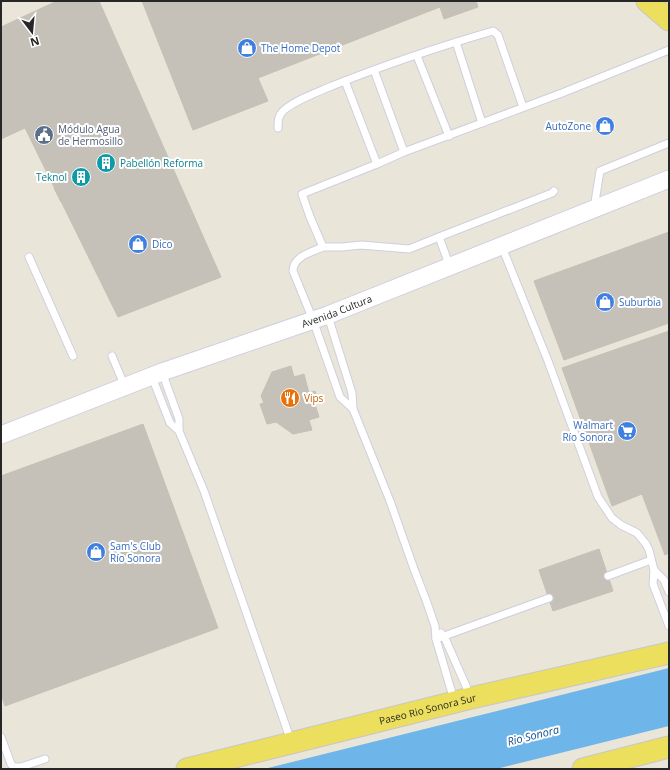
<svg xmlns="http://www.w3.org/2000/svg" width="670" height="770" viewBox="0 0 670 770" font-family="'Open Sans',sans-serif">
  <rect width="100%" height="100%" fill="#eae5d9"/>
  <path fill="#6eb6e9" d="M 669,668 L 669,726 L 496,769 L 264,769 Z"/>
  <g fill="#c5c1b9" stroke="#c4c1b3">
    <path d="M 57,1 L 99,1 L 221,277 L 118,317 L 25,128 L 1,139 L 1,27 Z"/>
    <path d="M 142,1 L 476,1 L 478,7 L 444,19 L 440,7 L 258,78 L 268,101 L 193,130 Z"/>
    <path d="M 100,153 L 104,166 L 87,173 L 94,189 L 61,202 L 54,188 L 74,180 L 68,166 Z"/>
    <path d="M 669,232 L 669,323 L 564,360 L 534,281 Z"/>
    <path d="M 669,331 L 669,553 L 665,555 L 642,494 L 612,506 L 562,368 Z"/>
    <path d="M 291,366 L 294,377 L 304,374 L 309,393 L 315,391 L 318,400 L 314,401 L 319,417 L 309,420 L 312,430 L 293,434 L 276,422 L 267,424 L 260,404 L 264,403 L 261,396 L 272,372 Z"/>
    <path d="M 143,424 L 218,628 L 5,706 L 1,694 L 1,476 Z"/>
    <path d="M 599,549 L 613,591 L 553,611 L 539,570 Z"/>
  </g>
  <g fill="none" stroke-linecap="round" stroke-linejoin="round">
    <g stroke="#cecfe0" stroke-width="9">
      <g id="service">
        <path d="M 456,42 L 482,123"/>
        <path d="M 417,56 L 449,136"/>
        <path d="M 374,70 L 404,152"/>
        <path d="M 345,81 L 377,164"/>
        <path d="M 278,128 C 278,121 278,116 283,111 C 295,100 316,93 332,86 C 384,65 438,47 493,31 L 498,35 L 523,107"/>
        <path d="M 594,208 L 600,171 L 669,143"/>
        <path d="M 439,237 L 409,249 L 361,245 L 342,247 L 323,247 L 310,217 L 302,194 L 377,164 L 404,152 L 562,93 L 669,50"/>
        <path d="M 323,247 C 312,252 293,256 293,271 L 313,320 L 340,397 L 353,409"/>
        <path d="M 502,247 L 548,361 L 598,497 L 612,518 L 621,525 L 637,533 L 646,544 L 649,550 L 654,570 L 653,584 L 669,626"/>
        <path d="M 29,257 L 73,356"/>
        <path d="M 450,267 L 439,237 L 552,193 L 554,191"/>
        <path d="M 328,316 L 352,393 L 353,409 L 390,501 L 414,569 L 426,600 L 435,626 L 436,639 L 454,700"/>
        <path d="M 112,356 L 125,387"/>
        <path d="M 162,372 L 179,419 L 179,431 L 204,491 L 291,741"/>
        <path d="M 152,377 L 170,423 L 179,431"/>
        <path d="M 654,570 L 664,580 L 669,592"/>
        <path d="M 608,576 L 651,560"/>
        <path d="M 441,633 L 444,636 L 470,695"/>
        <path d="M 436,639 L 549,598"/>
        <path d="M 1,737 L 11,764 L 14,767 L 21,767 L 45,759"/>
      </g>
    </g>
    <g stroke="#cecfe0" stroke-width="19">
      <g id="tertiary">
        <path id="s1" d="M 1,435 L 162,372 L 328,315 L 669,179"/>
      </g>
    </g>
    <g stroke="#c7c7c7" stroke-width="23">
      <g id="primary">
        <path d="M 647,1 L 669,20"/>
        <path id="s2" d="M 187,769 L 471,698 L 669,653"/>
        <path d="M 583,769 L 669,747"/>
      </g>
    </g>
    <use href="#service" stroke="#fff" stroke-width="7"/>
    <use href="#tertiary" stroke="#fff" stroke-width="17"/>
    <use href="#primary" stroke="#ebdf5d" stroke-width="21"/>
  </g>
  <defs>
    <g id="shop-disc" transform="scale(1)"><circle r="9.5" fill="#3f7fe0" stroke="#fff"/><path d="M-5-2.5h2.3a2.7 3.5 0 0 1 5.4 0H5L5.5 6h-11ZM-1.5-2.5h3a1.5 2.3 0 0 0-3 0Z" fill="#fff"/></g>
    <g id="civic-disc" transform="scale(1)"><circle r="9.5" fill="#5c6f8a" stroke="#fff"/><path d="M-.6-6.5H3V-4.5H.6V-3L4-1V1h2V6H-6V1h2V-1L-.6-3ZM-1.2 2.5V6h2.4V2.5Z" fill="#fff"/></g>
    <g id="building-disc" transform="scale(1)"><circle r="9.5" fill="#0f9aa8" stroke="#fff"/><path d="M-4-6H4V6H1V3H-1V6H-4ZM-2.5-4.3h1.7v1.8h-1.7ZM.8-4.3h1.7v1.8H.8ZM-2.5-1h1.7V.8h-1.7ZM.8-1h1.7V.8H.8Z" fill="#fff"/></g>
    <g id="restaurant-disc" transform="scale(1)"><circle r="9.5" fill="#e8710a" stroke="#fff"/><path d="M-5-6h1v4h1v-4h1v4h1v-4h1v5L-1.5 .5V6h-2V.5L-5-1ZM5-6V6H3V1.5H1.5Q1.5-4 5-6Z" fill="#fff"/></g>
    <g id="supermarket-disc" transform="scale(1)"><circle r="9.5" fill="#3f7fe0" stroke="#fff"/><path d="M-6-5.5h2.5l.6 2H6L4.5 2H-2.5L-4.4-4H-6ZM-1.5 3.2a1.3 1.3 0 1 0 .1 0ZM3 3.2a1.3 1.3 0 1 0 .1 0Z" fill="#fff"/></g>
  </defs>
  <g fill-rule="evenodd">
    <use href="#shop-disc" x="247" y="48"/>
    <use href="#shop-disc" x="605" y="126"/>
    <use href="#civic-disc" x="44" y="135"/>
    <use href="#building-disc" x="106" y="163"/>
    <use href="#building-disc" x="81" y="177"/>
    <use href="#shop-disc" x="138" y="244"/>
    <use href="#shop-disc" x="605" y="302"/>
    <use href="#restaurant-disc" x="290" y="398"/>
    <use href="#supermarket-disc" x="627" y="431"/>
    <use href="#shop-disc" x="96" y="552"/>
  </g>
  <g text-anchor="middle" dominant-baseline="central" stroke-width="4" stroke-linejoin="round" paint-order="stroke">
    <g font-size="10" fill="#366cbe" stroke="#fff" text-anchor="start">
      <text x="261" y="48">The Home Depot</text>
      <text x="591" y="126" text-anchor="end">AutoZone</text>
      <text x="152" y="244">Dico</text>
      <text x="619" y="302">Suburbia</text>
      <text x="613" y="425" text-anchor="end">Walmart<tspan x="613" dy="12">Río Sonora</tspan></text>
      <text x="110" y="546">Sam's Club<tspan x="110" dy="12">Río Sonora</tspan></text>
    </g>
    <g font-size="10" fill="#4e5e75" stroke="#fff" text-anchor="start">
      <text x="58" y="129">Módulo Agua<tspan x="58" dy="12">de Hermosillo</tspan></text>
    </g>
    <g font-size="10" fill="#0d838f" stroke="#fff" text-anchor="start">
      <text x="120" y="163">Pabellón Reforma</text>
      <text x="67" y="177" text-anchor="end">Teknol</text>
    </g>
    <g font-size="10" fill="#272727" stroke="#fff">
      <text stroke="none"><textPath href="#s1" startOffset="358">Avenida Cultura</textPath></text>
      <text stroke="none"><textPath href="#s2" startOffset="248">Paseo Rio Sonora Sur</textPath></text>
    </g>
    <g font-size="10" fill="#c56008" stroke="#fff" text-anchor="start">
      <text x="304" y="398">Vips</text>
    </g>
    <g font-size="11" font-style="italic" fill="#125291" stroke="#fff">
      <text transform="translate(533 735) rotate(-14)">Rio Sonora</text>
    </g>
  </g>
  <rect width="670" height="770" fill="none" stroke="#272727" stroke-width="4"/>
  <g transform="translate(32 32) rotate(164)" stroke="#ffffff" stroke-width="3" paint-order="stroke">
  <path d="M0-3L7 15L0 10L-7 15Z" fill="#272727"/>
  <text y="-6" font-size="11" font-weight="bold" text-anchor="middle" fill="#272727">N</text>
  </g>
</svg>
